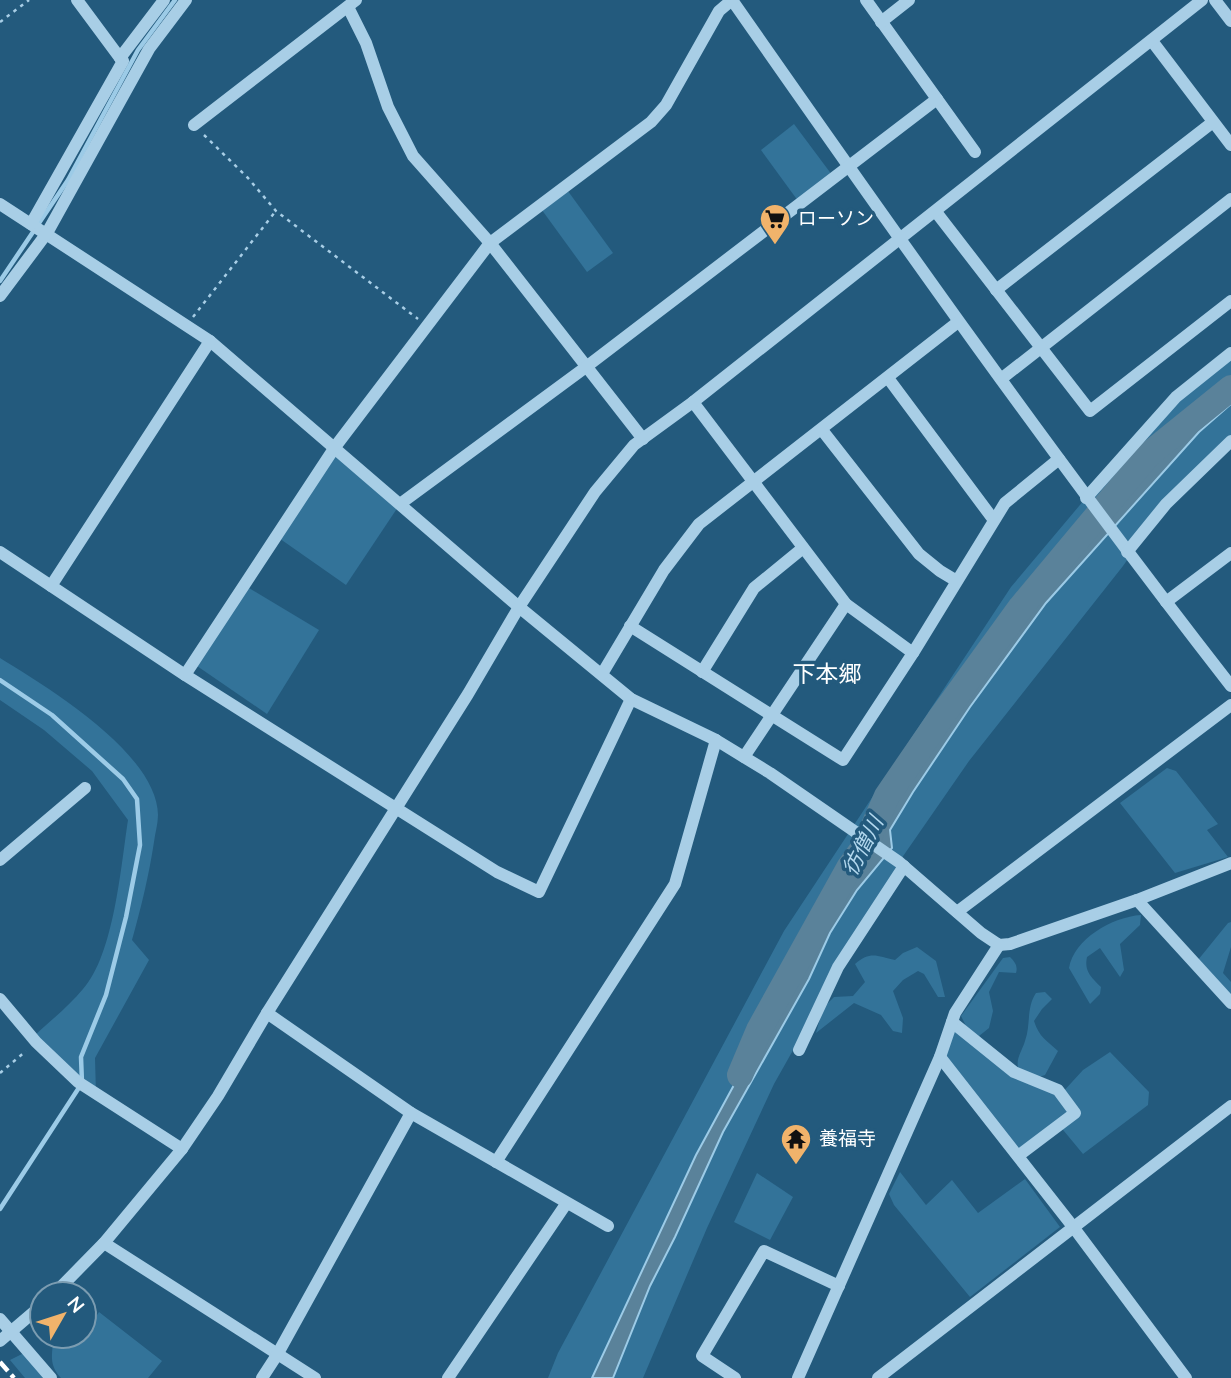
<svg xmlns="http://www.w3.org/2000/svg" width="1231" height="1378" viewBox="0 0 1231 1378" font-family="'Nunito Sans','Noto Sans JP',sans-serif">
  <rect width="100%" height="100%" fill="#235a7d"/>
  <g fill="#337399">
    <path d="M 794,124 L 835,179 L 801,205 L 761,150 Z"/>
    <path d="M 565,187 L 613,253 L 587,272 L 539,206 Z"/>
    <path d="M 1231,353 L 1231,443 L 1166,504 L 1123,566 L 969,761 L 899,862 L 774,1084 L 707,1228 L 643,1378 L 548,1378 L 558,1353 L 784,931 L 1011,587 L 1090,493 L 1176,397 Z"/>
    <path d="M 335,447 L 400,504 L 346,585 L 276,536 Z"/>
    <path d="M 244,585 L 319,630 L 267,714 L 197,666 Z"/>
    <path d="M 0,658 C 47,687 157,753 158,815 C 158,824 155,833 154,842 C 149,875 141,908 132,940 L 149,960 L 95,1058 L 96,1094 L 33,1037 C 49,1022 68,1007 83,989 C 114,955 121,865 128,820 L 92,771 L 44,730 L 0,700 Z"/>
    <path d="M 1167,768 L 1176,771 L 1218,824 L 1207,830 L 1228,857 L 1175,873 L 1120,803 Z"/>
    <path d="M 1141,915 L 1140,925 L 1120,944 L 1124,970 L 1120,977 L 1100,948 L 1087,957 C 1084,971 1091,977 1101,987 L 1100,994 L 1090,1004 L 1069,968 C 1074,939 1112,917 1141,915 Z"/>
    <path d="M 1231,922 L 1231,947 L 1223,973 L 1231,982 L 1231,995 L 1198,960 L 1228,923 Z"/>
    <path d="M 917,947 L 936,961 L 945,997 L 938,997 L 924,974 L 918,971 L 903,980 L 893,991 L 903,1018 L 902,1033 L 893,1031 L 881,1015 L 854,1003 L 816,1033 L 823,1008 L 834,997 L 853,996 L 865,982 L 855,964 C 871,950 878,957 895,960 L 903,953 Z"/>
    <path d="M 1010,957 C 1015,962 1018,966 1016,973 L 999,972 L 989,992 L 993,1011 L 989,1028 L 974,1040 L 1061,1094 L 1083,1070 L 1110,1052 L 1149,1092 L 1148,1105 L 1083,1154 L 1059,1125 L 1018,1156 L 940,1057 L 955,1025 L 972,1038 L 961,1016 L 1003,958 Z"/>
    <path d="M 1045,992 L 1052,999 L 1042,1009 L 1034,1021 C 1039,1037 1047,1041 1058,1051 L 1045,1075 L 1039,1077 L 1018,1068 C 1016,1058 1022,1051 1025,1041 C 1031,1025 1026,1008 1036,993 Z"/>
    <path d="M 900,1172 L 926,1205 L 952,1180 L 978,1213 L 1025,1179 L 1060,1227 L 970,1297 L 894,1205 L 889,1194 Z"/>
    <path d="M 757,1173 L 793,1197 L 770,1240 L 734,1222 Z"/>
    <path d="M 99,1312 L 162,1361 L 148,1378 L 61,1378 C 51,1367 51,1359 53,1344 L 66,1340 L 70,1336 L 84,1336 L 84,1321 L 88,1317 L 93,1321 Z"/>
    <path d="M 24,1353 L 46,1378 L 25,1378 L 10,1360 Z"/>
  </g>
  <path fill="#5a829a" stroke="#9ccbe7" stroke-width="2" d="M 1231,380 L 1231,404 L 1199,432 L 1046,603 L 970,707 L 913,792 L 890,830 L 892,848 L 857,890 L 830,933 L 809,979 L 723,1132 L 675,1237 L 650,1286 L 613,1378 L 592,1378 L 696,1155 L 741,1072 L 764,1021 L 832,900 L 868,840 L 883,805 L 948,707 L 985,657 L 1045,577 L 1112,496 Z"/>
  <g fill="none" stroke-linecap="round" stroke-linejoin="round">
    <g stroke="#9ccbe7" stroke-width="4.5">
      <path d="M 0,281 L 68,180 L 138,50 L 175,0"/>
      <path d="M 0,680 L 52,715 L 123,779 L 137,799 L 140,845 L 126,917 L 106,995 L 81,1057 L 82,1083 L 0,1209"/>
    </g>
    <path stroke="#5a829a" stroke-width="26" d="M 740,1075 L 759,1030 L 849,868 L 865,846 L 887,796 L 939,720 L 1021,607 L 1148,455 L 1231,388"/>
    <g stroke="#a8cee6" stroke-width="2.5" stroke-dasharray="3.5 5" stroke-linecap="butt">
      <path d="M 0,22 L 29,0"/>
      <path d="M 204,135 L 248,178 L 276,211 L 418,319"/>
      <path d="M 193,317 L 275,212"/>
      <path d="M 0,1073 L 26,1051"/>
    </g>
    <g stroke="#a8cee6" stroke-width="12">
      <path d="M 77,0 L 120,58"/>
      <path d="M 732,0 C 894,232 1057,463 1231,686"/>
      <path d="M 866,0 L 975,152"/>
      <path d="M 1215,0 L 1231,21"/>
      <path d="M 348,7 L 366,43 L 388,107 L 413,156 L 490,243 L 643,439"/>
      <path d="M 881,22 L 909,0"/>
      <path d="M 1152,41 L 1231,145"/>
      <path d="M 194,125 L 356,0"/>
      <path d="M 0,204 L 210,341 L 519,607 L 631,699 L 716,740 L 770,773 L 899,862 L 981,933 L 999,945 L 1010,944 L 1137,900 L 1231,863"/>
      <path d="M 936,212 L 1090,411 L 1231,301"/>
      <path d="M 31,224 L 123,61 L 120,58 L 164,0"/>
      <path d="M 996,290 L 1213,122"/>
      <path d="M 0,296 L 47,233 L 149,49 L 186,0"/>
      <path d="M 888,378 L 993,519"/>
      <path d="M 1001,379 L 1231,199"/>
      <path d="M 693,402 L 846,604 L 913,653"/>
      <path d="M 822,430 L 919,554 L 940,571 L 955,580"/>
      <path d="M 1086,498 L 1176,397 L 1231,353"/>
      <path d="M 400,504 L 586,367 L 937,99"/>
      <path d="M 0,552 L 185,675 L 497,872 L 539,892 L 631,699"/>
      <path d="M 1127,552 L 1166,504 L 1231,441"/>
      <path d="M 51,586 L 210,341"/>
      <path d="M 1166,602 L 1231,553"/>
      <path d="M 630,626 L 843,760 L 913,653 L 1005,503 L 1059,459"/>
      <path d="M 702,672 L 754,588 L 803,548"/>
      <path d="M 602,674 L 664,570 L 699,524 L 958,322"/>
      <path d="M 185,675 L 335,447 L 490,243 L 651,122 L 666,105 L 719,11 L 732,0"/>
      <path d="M 744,757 L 846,604"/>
      <path d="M 0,860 L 85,788"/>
      <path d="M 1137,900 L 1231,1003"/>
      <path d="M 957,912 L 1231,705"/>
      <path d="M 0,999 L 36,1042 L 78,1082 L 182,1149"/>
      <path d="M 267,1013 L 411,1113 L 608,1226"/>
      <path d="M 952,1022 L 1014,1072 L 1058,1090 L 1075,1113 L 1018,1156"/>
      <path d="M 799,1050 L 838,967 L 904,866"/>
      <path d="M 940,1057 L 1074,1228 L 1186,1378"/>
      <path d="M 496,1162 L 675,884 L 716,740"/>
      <path d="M 104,1243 L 315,1378"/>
      <path d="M 54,1294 L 104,1243 L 182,1149 L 218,1096 L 267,1013 L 468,694 L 519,607 L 595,492 L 634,445 L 693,402 L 1202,0"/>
      <path d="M 0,1319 L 51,1378"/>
      <path d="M 0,1341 L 42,1305"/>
      <path d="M 262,1378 L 277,1355 L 411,1113"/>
      <path d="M 448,1378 L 566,1204"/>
      <path d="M 735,1378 L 702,1356 L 764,1251 L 839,1286"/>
      <path d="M 798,1378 L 940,1057 L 955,1013 L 999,945"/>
      <path d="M 878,1378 L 1231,1106"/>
    </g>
    <path stroke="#fff" stroke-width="4.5" stroke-dasharray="12 5" stroke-linecap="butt" d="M 0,1362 L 14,1378"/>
  </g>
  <defs>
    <g id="supermarket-pin" transform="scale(1.575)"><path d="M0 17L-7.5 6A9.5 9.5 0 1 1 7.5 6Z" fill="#f1b36b" stroke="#235a7d"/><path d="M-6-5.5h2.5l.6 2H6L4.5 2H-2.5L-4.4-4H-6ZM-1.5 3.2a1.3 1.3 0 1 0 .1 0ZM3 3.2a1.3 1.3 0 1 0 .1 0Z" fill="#111"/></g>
    <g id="temple-pin" transform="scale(1.575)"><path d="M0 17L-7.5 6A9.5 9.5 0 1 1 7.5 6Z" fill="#f1b36b" stroke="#235a7d"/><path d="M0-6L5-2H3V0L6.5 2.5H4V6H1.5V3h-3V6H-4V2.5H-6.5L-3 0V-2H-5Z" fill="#111"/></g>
  </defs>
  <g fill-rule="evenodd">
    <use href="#supermarket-pin" x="775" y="219"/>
    <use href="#temple-pin" x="796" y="1139"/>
  </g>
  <g text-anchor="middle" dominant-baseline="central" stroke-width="7" stroke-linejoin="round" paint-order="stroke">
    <g font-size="19" fill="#fff" stroke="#235a7d" text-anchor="start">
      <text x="798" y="219">ローソン</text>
      <text x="819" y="1139">養福寺</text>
    </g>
    <g font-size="21" font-style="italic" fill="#b3d8ee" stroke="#235a7d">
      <text transform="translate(863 846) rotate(-63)">彷僧川</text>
    </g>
    <g font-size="23" fill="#fff" stroke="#235a7d">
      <text x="827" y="674">下本郷</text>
    </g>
  </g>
  <g transform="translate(63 1315) rotate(51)"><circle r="33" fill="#235a7d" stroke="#7b9cb1" stroke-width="2"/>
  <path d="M0-5L12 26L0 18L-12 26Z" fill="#f1b36b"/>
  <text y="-10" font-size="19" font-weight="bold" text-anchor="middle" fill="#ffffff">N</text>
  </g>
</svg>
